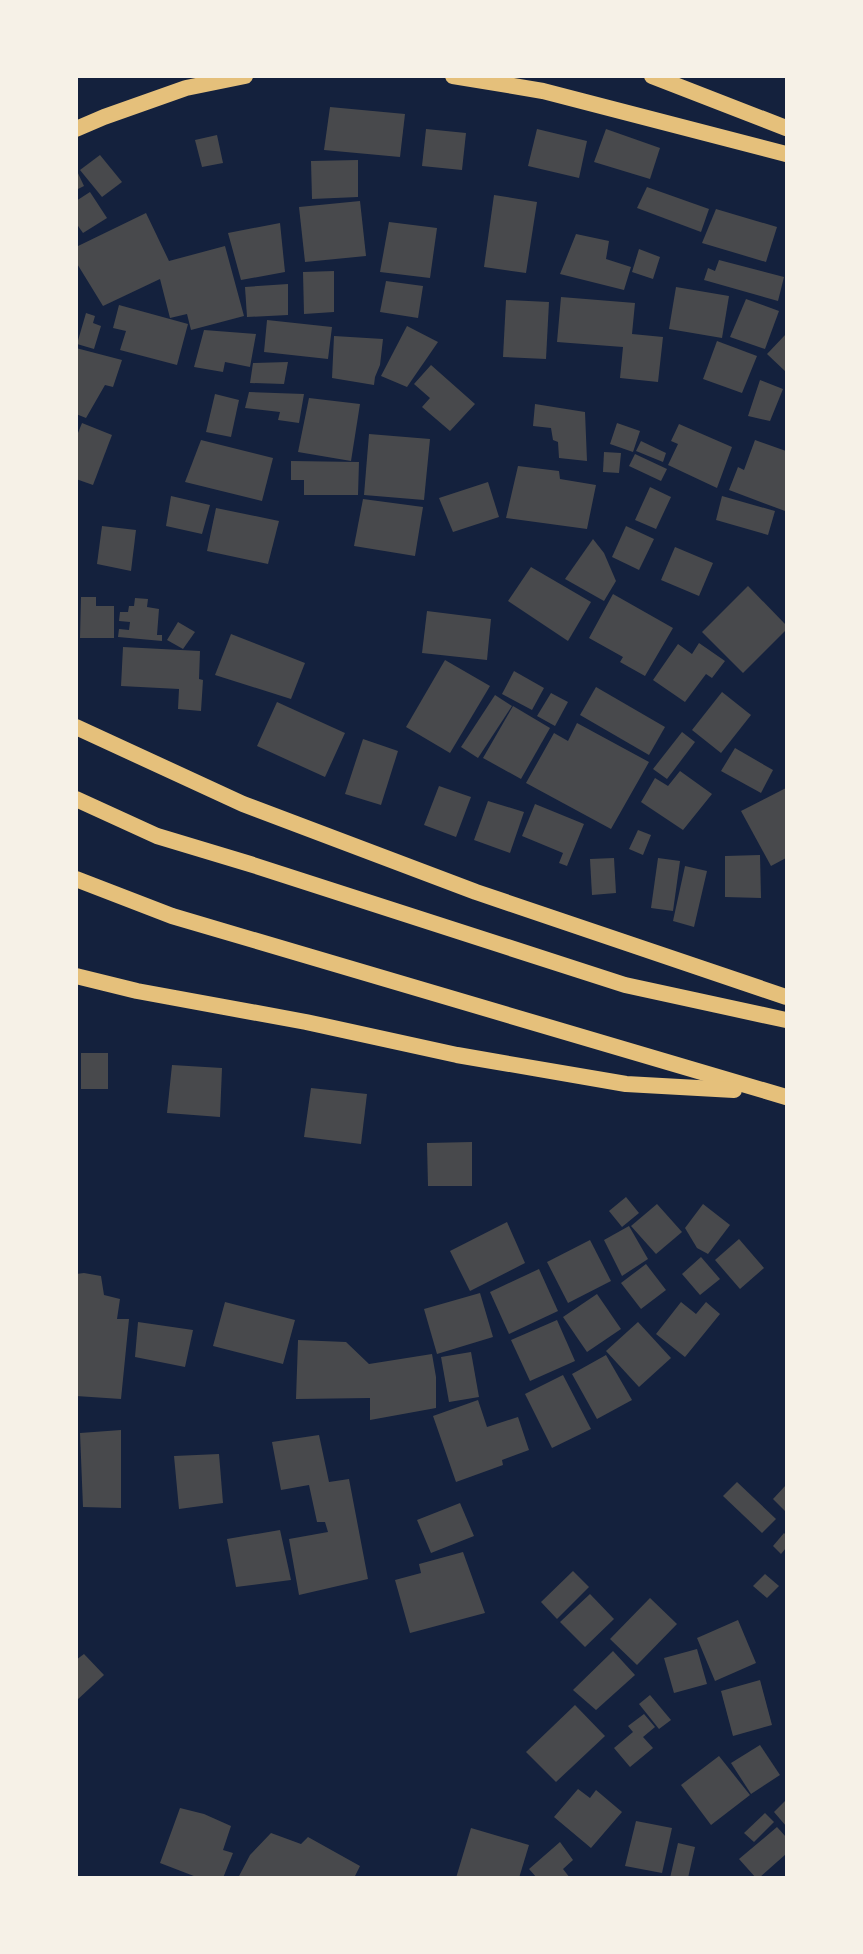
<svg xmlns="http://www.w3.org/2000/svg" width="863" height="1954" viewBox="0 0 863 1954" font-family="'Sofia Sans Condensed',sans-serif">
  <rect width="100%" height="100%" fill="#14213d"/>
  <g fill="#48494c">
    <path d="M 330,107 L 405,114 L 400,157 L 324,150 Z"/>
    <path d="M 426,129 L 466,133 L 462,170 L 422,166 Z"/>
    <path d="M 537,129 L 587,141 L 579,178 L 528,166 Z"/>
    <path d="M 606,129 L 660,148 L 650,179 L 594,162 Z"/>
    <path d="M 217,135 L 223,163 L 202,167 L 195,140 Z"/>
    <path d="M 100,155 L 122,182 L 102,197 L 80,170 Z"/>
    <path d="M 358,160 L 358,197 L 312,199 L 311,161 Z"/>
    <path d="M 76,169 L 84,186 L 76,190 Z"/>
    <path d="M 647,187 L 709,209 L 701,232 L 637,208 Z"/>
    <path d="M 90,192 L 107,218 L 83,233 L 76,223 L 76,201 Z"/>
    <path d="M 494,195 L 537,202 L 526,273 L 484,267 Z"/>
    <path d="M 360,201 L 366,256 L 305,262 L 299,207 Z"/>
    <path d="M 716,209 L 777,227 L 766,262 L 702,243 Z"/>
    <path d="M 146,213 L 169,261 L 225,246 L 244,316 L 191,330 L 187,314 L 170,318 L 160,279 L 103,306 L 76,262 L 76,247 Z"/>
    <path d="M 389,222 L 437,228 L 430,278 L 380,272 Z"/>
    <path d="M 280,223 L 285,272 L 241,280 L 228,233 Z"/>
    <path d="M 576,234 L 609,241 L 606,259 L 631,267 L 624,290 L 560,274 Z"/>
    <path d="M 639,249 L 660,257 L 653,279 L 632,272 Z"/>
    <path d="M 719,260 L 784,277 L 778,301 L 704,280 L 708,268 L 715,271 Z"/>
    <path d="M 334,271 L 334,312 L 304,314 L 303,272 Z"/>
    <path d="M 386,281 L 423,286 L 418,318 L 380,312 Z"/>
    <path d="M 288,284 L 288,315 L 247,317 L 245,287 Z"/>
    <path d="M 676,287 L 729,296 L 722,338 L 669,329 Z"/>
    <path d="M 561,297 L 635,303 L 632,334 L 663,337 L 658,382 L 620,378 L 623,347 L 557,342 Z"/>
    <path d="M 746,299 L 779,311 L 765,349 L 730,337 Z"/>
    <path d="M 506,300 L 549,302 L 546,359 L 503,357 Z"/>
    <path d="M 119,305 L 188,324 L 177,365 L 120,350 L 126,331 L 113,328 Z"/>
    <path d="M 86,313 L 95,316 L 93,323 L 101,326 L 94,349 L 77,344 Z"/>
    <path d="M 267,320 L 332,327 L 328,359 L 264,352 Z"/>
    <path d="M 407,326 L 438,342 L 407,387 L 381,376 Z"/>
    <path d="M 204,330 L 256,334 L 250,367 L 225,362 L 223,372 L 194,367 Z"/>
    <path d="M 786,334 L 786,372 L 767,354 Z"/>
    <path d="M 334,336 L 383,339 L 380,365 L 375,377 L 374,385 L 332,378 Z"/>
    <path d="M 717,341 L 757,356 L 742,393 L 703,379 Z"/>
    <path d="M 76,348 L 122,360 L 113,387 L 105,385 L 86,418 L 76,414 Z"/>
    <path d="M 288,362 L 284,384 L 250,383 L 253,363 Z"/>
    <path d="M 431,365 L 475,404 L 450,431 L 422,407 L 430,398 L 414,384 Z"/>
    <path d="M 760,380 L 783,389 L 770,421 L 748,416 Z"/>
    <path d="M 249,392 L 304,394 L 299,423 L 278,420 L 280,412 L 245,408 Z"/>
    <path d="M 215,394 L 239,400 L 231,437 L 206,432 Z"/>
    <path d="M 309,398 L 360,404 L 351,461 L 298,452 Z"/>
    <path d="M 535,404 L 585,412 L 587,461 L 559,458 L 558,442 L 553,440 L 551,428 L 533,426 Z"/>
    <path d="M 82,423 L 112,435 L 93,485 L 76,479 L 76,438 Z"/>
    <path d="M 617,423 L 640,431 L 633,452 L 610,444 Z"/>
    <path d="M 679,424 L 732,447 L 717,488 L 668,465 L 678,444 L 671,441 Z"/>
    <path d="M 369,434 L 430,439 L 424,500 L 364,495 Z"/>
    <path d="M 201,440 L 273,458 L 262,501 L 185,482 Z"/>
    <path d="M 755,440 L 786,451 L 786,506 L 785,511 L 729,490 L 738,467 L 744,470 Z"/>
    <path d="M 641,441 L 666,453 L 663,462 L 636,451 Z"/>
    <path d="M 604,452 L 621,453 L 619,473 L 603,472 Z"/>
    <path d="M 635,454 L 667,469 L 661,481 L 629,466 Z"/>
    <path d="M 291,461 L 359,462 L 358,495 L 304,495 L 304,480 L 291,480 Z"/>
    <path d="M 518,466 L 559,471 L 560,479 L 596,485 L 587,529 L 506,518 Z"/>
    <path d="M 488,482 L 499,517 L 453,532 L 439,498 Z"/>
    <path d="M 650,487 L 671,497 L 656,529 L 635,520 Z"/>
    <path d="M 171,496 L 210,505 L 202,534 L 166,526 Z"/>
    <path d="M 722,496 L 775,511 L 768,535 L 716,520 Z"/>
    <path d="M 363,499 L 423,507 L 415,556 L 354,546 Z"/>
    <path d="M 216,508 L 279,521 L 268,564 L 207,551 Z"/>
    <path d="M 102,526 L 136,530 L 131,571 L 97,564 Z"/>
    <path d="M 626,526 L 654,539 L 639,570 L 612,557 Z"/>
    <path d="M 593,539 L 604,553 L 616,581 L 604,601 L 565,579 Z"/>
    <path d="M 675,547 L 713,563 L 699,596 L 661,580 Z"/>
    <path d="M 531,567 L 591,602 L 568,641 L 508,601 Z"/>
    <path d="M 748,586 L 786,625 L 786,630 L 743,673 L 702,632 Z"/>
    <path d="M 613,594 L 673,628 L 645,676 L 620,662 L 623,657 L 589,638 Z"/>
    <path d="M 81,597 L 96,597 L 96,606 L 114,606 L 114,638 L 80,638 Z"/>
    <path d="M 135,598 L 148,599 L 147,607 L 159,609 L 157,635 L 162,635 L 162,641 L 118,637 L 119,629 L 129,630 L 130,622 L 119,621 L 120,612 L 128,612 L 129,606 L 134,606 Z"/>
    <path d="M 427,611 L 491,619 L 487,660 L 422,653 Z"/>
    <path d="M 178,622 L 195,632 L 183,649 L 167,640 Z"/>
    <path d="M 231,634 L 305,663 L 291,699 L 215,675 Z"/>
    <path d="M 699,643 L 725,661 L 712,678 L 706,674 L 685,702 L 653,680 L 678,644 L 692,654 Z"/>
    <path d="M 123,647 L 200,651 L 199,679 L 203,680 L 201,711 L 178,709 L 179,689 L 121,686 Z"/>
    <path d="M 445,660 L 490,686 L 450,753 L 406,727 Z"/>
    <path d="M 514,671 L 544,688 L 532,710 L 502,694 Z"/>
    <path d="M 596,687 L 665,727 L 649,755 L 580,715 Z"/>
    <path d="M 722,692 L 751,715 L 721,753 L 692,730 Z"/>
    <path d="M 551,693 L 568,702 L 555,726 L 537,716 Z"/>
    <path d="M 495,695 L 512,706 L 478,758 L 461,747 Z"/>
    <path d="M 277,702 L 345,733 L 325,777 L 257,746 Z"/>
    <path d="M 513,706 L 550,728 L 521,779 L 483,758 Z"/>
    <path d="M 577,723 L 649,762 L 611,829 L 526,783 L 554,733 L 568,741 Z"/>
    <path d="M 682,732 L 695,742 L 667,779 L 653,769 Z"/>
    <path d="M 363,739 L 398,751 L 381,805 L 345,794 Z"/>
    <path d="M 735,748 L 773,770 L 761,793 L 721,771 Z"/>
    <path d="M 680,771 L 712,794 L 683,830 L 641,802 L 655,778 L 668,786 Z"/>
    <path d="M 439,786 L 471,797 L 456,837 L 424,825 Z"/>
    <path d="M 786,788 L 786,858 L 771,866 L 741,811 Z"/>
    <path d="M 488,801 L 524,812 L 510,853 L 474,840 Z"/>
    <path d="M 535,804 L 584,824 L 567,866 L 559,863 L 563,853 L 522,836 Z"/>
    <path d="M 638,830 L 651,835 L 643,855 L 629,849 Z"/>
    <path d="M 760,855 L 761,898 L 725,897 L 725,856 Z"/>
    <path d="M 614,858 L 616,893 L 592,895 L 590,859 Z"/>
    <path d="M 658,858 L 680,861 L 673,911 L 651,908 Z"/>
    <path d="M 685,866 L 707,871 L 694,927 L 673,921 Z"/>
    <rect x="81" y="1053" width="27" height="36"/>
    <path d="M 172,1065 L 222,1068 L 220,1117 L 167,1113 Z"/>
    <path d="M 311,1088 L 367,1094 L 361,1144 L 304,1137 Z"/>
    <path d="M 472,1142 L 472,1186 L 428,1186 L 427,1143 Z"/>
    <path d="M 626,1197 L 639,1213 L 622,1227 L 609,1211 Z"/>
    <path d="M 657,1204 L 682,1232 L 656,1254 L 631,1226 Z"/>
    <path d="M 703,1204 L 730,1225 L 708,1254 L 697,1248 L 685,1228 Z"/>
    <path d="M 507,1222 L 525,1263 L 470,1291 L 450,1251 Z"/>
    <path d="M 629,1226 L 648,1259 L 622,1276 L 604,1240 Z"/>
    <path d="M 739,1239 L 764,1268 L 740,1289 L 715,1260 Z"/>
    <path d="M 590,1240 L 611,1281 L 568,1303 L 547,1262 Z"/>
    <path d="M 701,1257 L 720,1279 L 700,1295 L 682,1274 Z"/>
    <path d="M 646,1264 L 666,1290 L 641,1309 L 621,1283 Z"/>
    <path d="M 539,1269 L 558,1311 L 509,1334 L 490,1292 Z"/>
    <path d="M 84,1273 L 101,1276 L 104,1295 L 120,1299 L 117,1319 L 129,1319 L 121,1399 L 76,1396 L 76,1274 Z"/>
    <path d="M 480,1293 L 493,1337 L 437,1354 L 424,1309 Z"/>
    <path d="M 597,1294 L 621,1329 L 587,1352 L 563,1317 Z"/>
    <path d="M 225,1302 L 295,1320 L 283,1364 L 213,1346 Z"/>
    <path d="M 681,1302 L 696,1314 L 706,1302 L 720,1314 L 685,1357 L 656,1334 Z"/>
    <path d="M 557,1320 L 575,1361 L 530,1381 L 511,1340 Z"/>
    <path d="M 138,1322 L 193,1330 L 185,1367 L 135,1357 Z"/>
    <path d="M 638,1322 L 671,1358 L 639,1387 L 606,1351 Z"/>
    <path d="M 298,1340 L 346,1342 L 369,1364 L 432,1354 L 436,1377 L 436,1408 L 370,1420 L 370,1398 L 296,1399 Z"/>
    <path d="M 471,1352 L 479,1397 L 449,1402 L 441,1357 Z"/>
    <path d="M 606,1355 L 632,1400 L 597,1419 L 572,1374 Z"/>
    <path d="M 563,1375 L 591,1429 L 552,1448 L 525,1394 Z"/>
    <path d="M 478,1400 L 487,1427 L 518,1417 L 529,1450 L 502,1460 L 503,1465 L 456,1482 L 433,1416 Z"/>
    <path d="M 121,1430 L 121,1508 L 83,1507 L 80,1433 Z"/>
    <path d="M 319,1435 L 329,1482 L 349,1479 L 368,1579 L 299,1595 L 289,1539 L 328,1532 L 325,1522 L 317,1522 L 309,1485 L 281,1490 L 272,1442 Z"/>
    <path d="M 219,1454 L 223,1503 L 179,1509 L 174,1456 Z"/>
    <path d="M 737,1482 L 776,1519 L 762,1533 L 723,1496 Z"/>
    <path d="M 786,1485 L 786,1512 L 773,1499 Z"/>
    <path d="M 460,1503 L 474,1536 L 431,1553 L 417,1520 Z"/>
    <path d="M 280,1530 L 291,1580 L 236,1587 L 227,1539 Z"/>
    <path d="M 784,1533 L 786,1535 L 786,1548 L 781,1554 L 773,1546 Z"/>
    <path d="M 463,1552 L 485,1613 L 410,1633 L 395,1580 L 421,1573 L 419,1564 Z"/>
    <path d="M 573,1571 L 589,1587 L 557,1619 L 541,1602 Z"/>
    <path d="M 765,1574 L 779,1586 L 767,1598 L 753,1586 Z"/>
    <path d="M 590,1594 L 614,1619 L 585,1647 L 560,1622 Z"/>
    <path d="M 650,1598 L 677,1624 L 637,1665 L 610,1639 Z"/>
    <path d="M 738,1620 L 756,1663 L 715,1681 L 697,1638 Z"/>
    <path d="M 697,1649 L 707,1684 L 674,1693 L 664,1658 Z"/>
    <path d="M 613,1651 L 635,1675 L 596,1710 L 573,1690 Z"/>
    <path d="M 84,1654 L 104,1675 L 76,1701 L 76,1660 Z"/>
    <path d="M 760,1680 L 772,1725 L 733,1736 L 721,1691 Z"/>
    <path d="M 650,1695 L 671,1720 L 659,1729 L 639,1704 Z"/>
    <path d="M 575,1705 L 605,1736 L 556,1782 L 526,1752 Z"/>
    <path d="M 644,1714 L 655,1727 L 643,1737 L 653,1748 L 630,1767 L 614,1748 L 633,1732 L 628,1726 Z"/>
    <path d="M 760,1745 L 780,1775 L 751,1794 L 731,1763 Z"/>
    <path d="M 719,1756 L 750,1795 L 711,1825 L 681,1785 Z"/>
    <path d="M 578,1789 L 590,1798 L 596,1790 L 622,1812 L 591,1848 L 554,1817 Z"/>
    <path d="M 786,1800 L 786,1826 L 774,1812 Z"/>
    <path d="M 180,1808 L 204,1814 L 231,1826 L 223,1850 L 233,1853 L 223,1878 L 199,1878 L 160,1863 Z"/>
    <path d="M 765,1813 L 774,1822 L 754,1842 L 744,1833 Z"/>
    <path d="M 636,1821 L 672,1828 L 662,1873 L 625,1866 Z"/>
    <path d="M 777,1827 L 786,1837 L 786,1854 L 759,1878 L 756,1878 L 739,1859 Z"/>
    <path d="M 471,1828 L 529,1845 L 519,1878 L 456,1878 Z"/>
    <path d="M 271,1833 L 301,1844 L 308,1837 L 360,1866 L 354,1878 L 238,1878 L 250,1855 Z"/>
    <path d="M 560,1842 L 573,1860 L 563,1869 L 570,1878 L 537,1878 L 529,1869 Z"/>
    <path d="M 678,1843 L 695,1847 L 688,1878 L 670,1878 Z"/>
  </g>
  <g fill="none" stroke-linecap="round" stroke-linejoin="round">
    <g stroke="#e5c07b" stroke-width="16">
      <path d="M 453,76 L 543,91 L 786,154"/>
      <path d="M 652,76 L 786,128"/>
      <path d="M 76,129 L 104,117 L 186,88 L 245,76"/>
      <path d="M 76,727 L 243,804 L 476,892 L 786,997"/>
      <path d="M 76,799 L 157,836 L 250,864 L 625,985 L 786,1020"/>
      <path d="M 76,879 L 172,916 L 786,1097"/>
      <path d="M 76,976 L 137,991 L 306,1022 L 457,1055 L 626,1084 L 734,1090"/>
    </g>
  </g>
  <rect width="863" height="1954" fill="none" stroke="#f6f1e7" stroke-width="156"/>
</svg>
